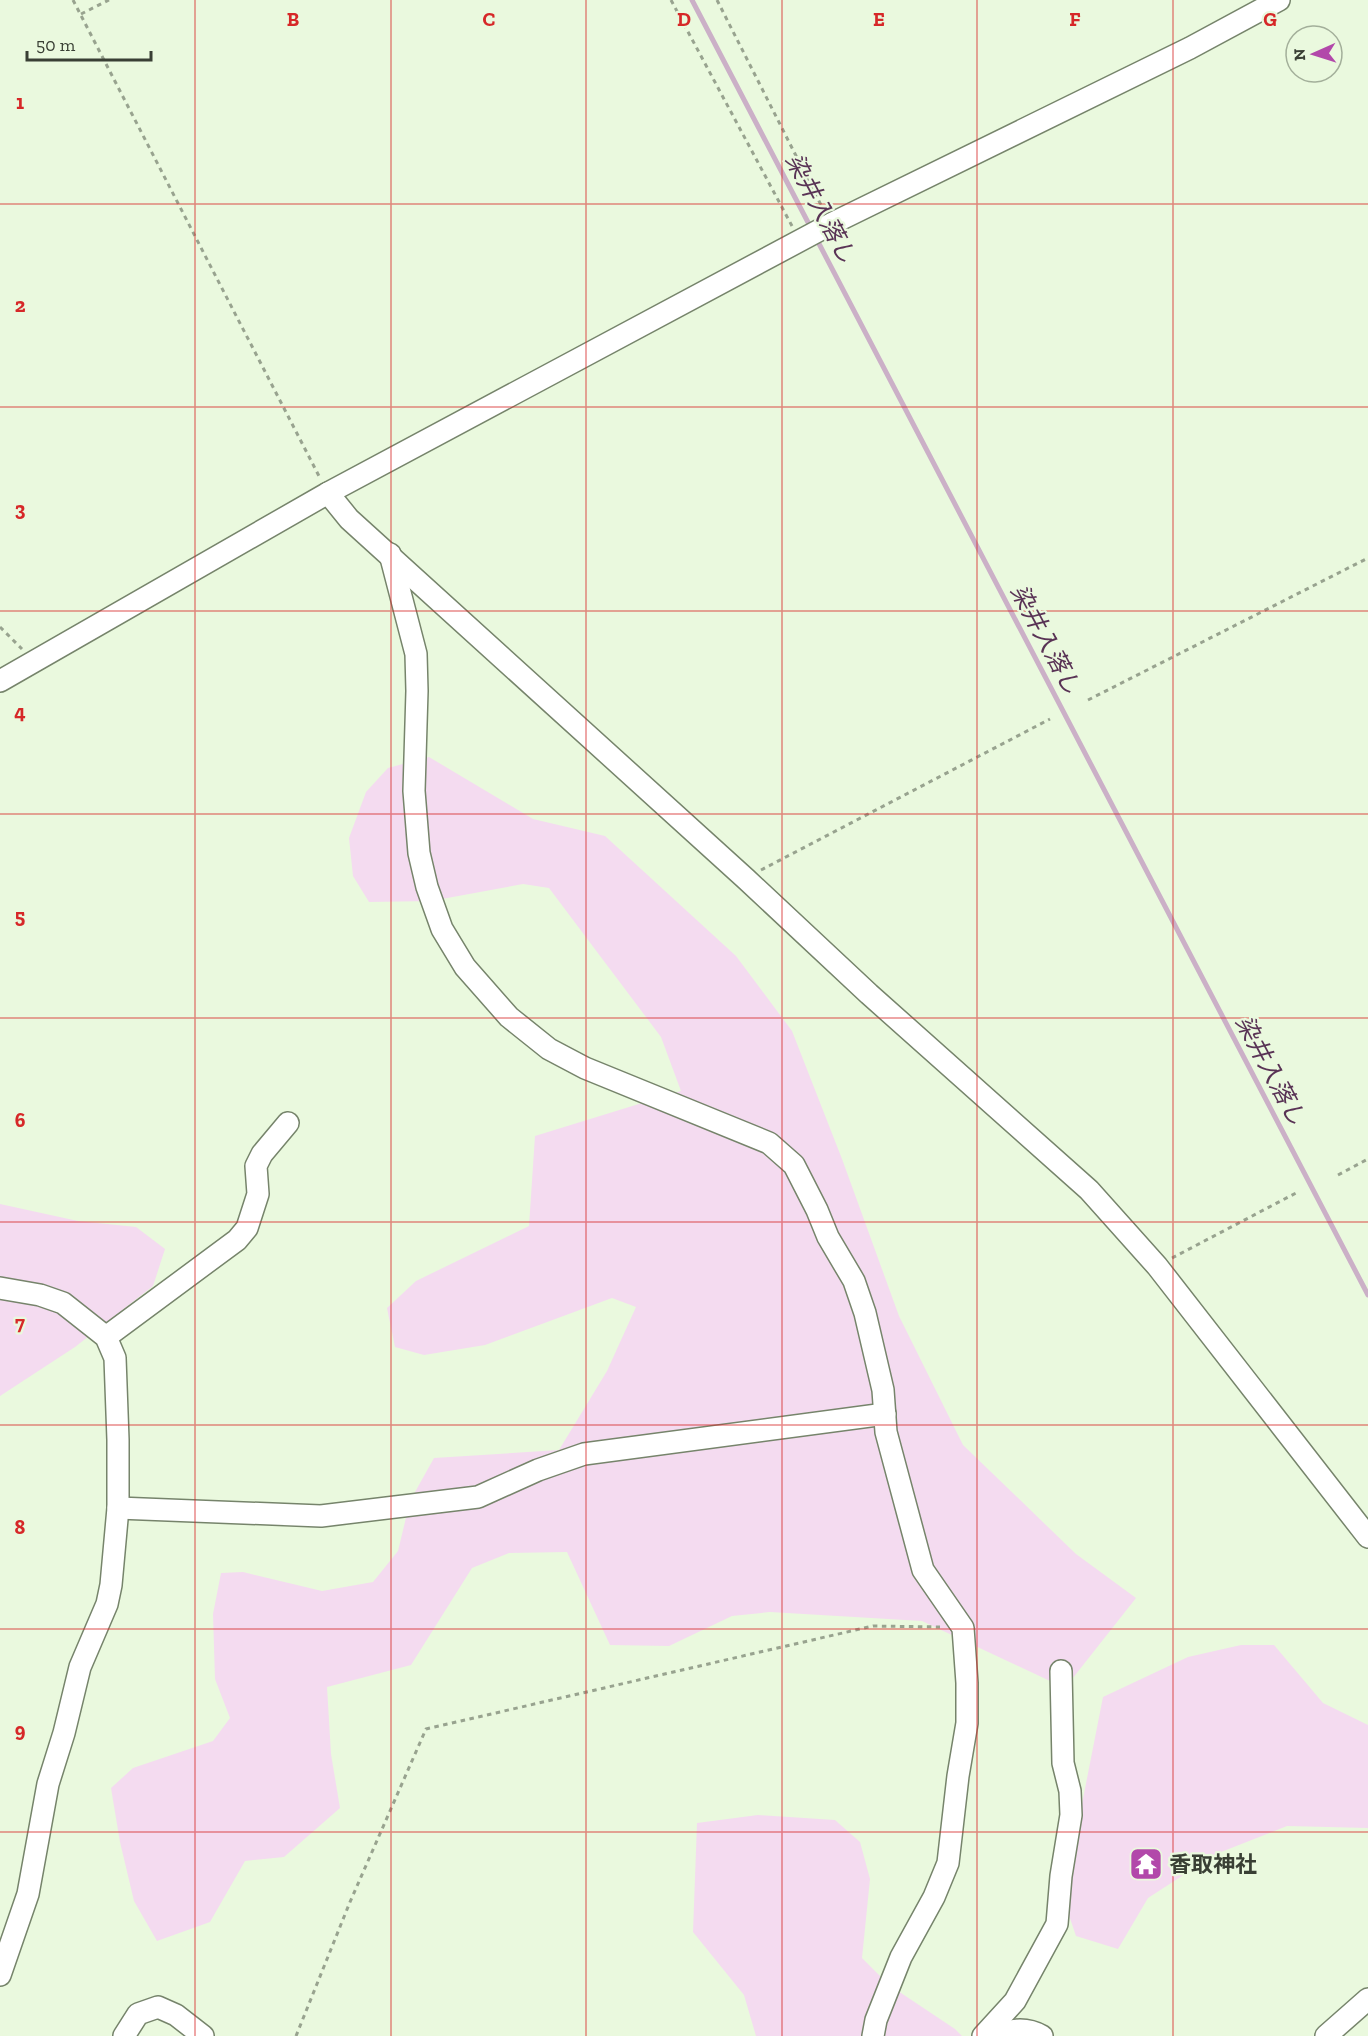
<svg xmlns="http://www.w3.org/2000/svg" width="1368" height="2036" viewBox="0 0 1368 2036" font-family="'Zilla Slab','Noto Sans JP',serif">
  <rect width="100%" height="100%" fill="#eaf9de"/>
  <g fill="#f4dbf0">
    <path d="M 429,757 L 533,819 L 605,836 L 736,956 L 792,1031 L 842,1159 L 899,1316 L 963,1445 L 1076,1554 L 1136,1598 L 1065,1688 L 922,1621 L 770,1612 L 732,1616 L 669,1646 L 610,1645 L 567,1552 L 509,1553 L 472,1568 L 411,1665 L 327,1687 L 331,1754 L 340,1808 L 284,1857 L 245,1861 L 210,1922 L 157,1941 L 134,1901 L 120,1842 L 111,1788 L 133,1768 L 213,1741 L 230,1718 L 215,1679 L 213,1614 L 221,1573 L 243,1572 L 322,1591 L 373,1582 L 398,1551 L 410,1501 L 434,1458 L 559,1450 L 607,1371 L 636,1307 L 612,1298 L 485,1345 L 424,1355 L 395,1347 L 387,1308 L 416,1281 L 529,1226 L 535,1136 L 681,1091 L 661,1037 L 549,888 L 523,884 L 431,901 L 369,902 L 353,876 L 349,838 L 366,792 L 388,768 Z"/>
    <path d="M 0,1204 L 78,1221 L 136,1227 L 165,1249 L 153,1286 L 75,1347 L 0,1396 Z"/>
    <path d="M 1241,1645 L 1274,1645 L 1323,1703 L 1368,1725 L 1368,1828 L 1287,1826 L 1216,1854 L 1148,1898 L 1118,1949 L 1076,1936 L 1060,1889 L 1080,1814 L 1103,1697 L 1188,1657 Z"/>
    <path d="M 758,1815 L 835,1820 L 860,1842 L 870,1879 L 862,1958 L 889,1985 L 955,2029 L 962,2036 L 756,2036 L 744,1995 L 693,1932 L 697,1823 Z"/>
  </g>
  <g fill="none" stroke-linecap="round" stroke-linejoin="round">
    <g stroke="#cbb0c7" stroke-width="5">
      <path d="M 692,0 L 812,230"/>
      <path d="M 816,238 L 1368,1295"/>
    </g>
    <g stroke="#76846b" stroke-width="24">
      <g id="minor">
        <path d="M 328,493 L 349,519 L 746,879 L 869,994 L 1089,1190 L 1157,1266 L 1368,1537"/>
        <path d="M 390,554 L 416,654 L 417,691 L 414,791 L 419,853 L 427,887 L 442,929 L 465,967 L 509,1017 L 549,1049 L 585,1068 L 769,1143 L 794,1165 L 817,1210 L 828,1237 L 854,1281 L 865,1313 L 883,1390 L 886,1432 L 923,1570 L 963,1628 L 967,1683 L 967,1723 L 958,1776 L 948,1863 L 934,1897 L 901,1957 L 876,2020 L 873,2036"/>
        <path d="M 0,681 L 328,493 L 831,224 L 1190,48 L 1279,0"/>
        <path d="M 0,1288 L 40,1295 L 63,1303 L 106,1337 L 115,1358 L 118,1440 L 118,1508 L 111,1585 L 107,1604 L 80,1667 L 64,1733 L 48,1784 L 28,1894 L 0,1975"/>
        <path d="M 106,1337 L 237,1240 L 247,1228 L 258,1194 L 256,1166 L 262,1154 L 288,1123"/>
        <path d="M 118,1508 L 321,1516 L 478,1497 L 538,1470 L 584,1454 L 885,1414"/>
        <path d="M 124,2036 L 138,2014 L 158,2007 L 176,2015 L 203,2036"/>
        <path d="M 983,2036 L 1015,2001 L 1057,1924 L 1061,1876 L 1071,1815 L 1070,1791 L 1063,1763 L 1061,1671"/>
        <path d="M 998,2036 C 1012,2028 1028,2028 1042,2036"/>
        <path d="M 1326,2036 L 1368,1999"/>
      </g>
    </g>
    <g stroke="#98a38f" stroke-width="3" stroke-dasharray="4.5 4.5" stroke-linecap="butt">
      <path d="M 73,0 L 320,478"/>
      <path d="M 671,0 L 792,226"/>
      <path d="M 717,0 L 823,209"/>
      <path d="M 81,14 L 109,0"/>
      <path d="M 0,627 L 22,649"/>
      <path d="M 1088,700 L 1368,558"/>
      <path d="M 761,870 L 1050,719"/>
      <path d="M 1338,1175 L 1368,1159"/>
      <path d="M 1172,1258 L 1296,1193"/>
      <path d="M 296,2036 L 350,1902 L 426,1729 L 873,1626 L 940,1627"/>
    </g>
    <use href="#minor" stroke="#fff" stroke-width="21"/>
  </g>
  <path fill="none" stroke="#d62828" stroke-width="1.5" stroke-opacity="0.55" d="M 195,0 L 195,2036M 391,0 L 391,2036M 586,0 L 586,2036M 782,0 L 782,2036M 977,0 L 977,2036M 1173,0 L 1173,2036M 0,204 L 1368,204M 0,407 L 1368,407M 0,611 L 1368,611M 0,814 L 1368,814M 0,1018 L 1368,1018M 0,1222 L 1368,1222M 0,1425 L 1368,1425M 0,1629 L 1368,1629M 0,1832 L 1368,1832"/>
  <defs>
    <g id="temple-square" transform="scale(1.725)"><rect x="-9" y="-9" width="18" height="18" rx="4" fill="#b248aa" stroke="#eaf9de"/><path d="M0-6L5-2H3V0L6.5 2.5H4V6H1.5V3h-3V6H-4V2.5H-6.5L-3 0V-2H-5Z" fill="#fff"/></g>
  </defs>
  <g fill-rule="evenodd">
    <use href="#temple-square" x="1146" y="1864"/>
  </g>
  <g text-anchor="middle" dominant-baseline="central" stroke-width="4.5" stroke-linejoin="round" paint-order="stroke">
    <g font-size="22" font-weight="bold" fill="#393f34" stroke="#eaf9de" text-anchor="start">
      <text x="1169" y="1864">香取神社</text>
    </g>
    <g font-size="24" font-style="italic" fill="#593355" stroke="#eaf9de">
      <text transform="translate(821 208) rotate(62)">染井入落し</text>
      <text transform="translate(1046 639) rotate(62)">染井入落し</text>
      <text transform="translate(1271 1070) rotate(62)">染井入落し</text>
    </g>
  </g>
  <g font-size="20" text-anchor="middle" font-weight="bold" fill="#d62828" stroke="#eaf9de" stroke-width="4.5" stroke-linejoin="round" paint-order="stroke">
    <text x="293" y="26">B</text>
    <text x="489" y="26">C</text>
    <text x="684" y="26">D</text>
    <text x="879" y="26">E</text>
    <text x="1075" y="26">F</text>
    <text x="1270" y="26">G</text>
    <text x="20" y="109">1</text>
    <text x="20" y="312">2</text>
    <text x="20" y="516">3</text>
    <text x="20" y="719">4</text>
    <text x="20" y="923">5</text>
    <text x="20" y="1127">6</text>
    <text x="20" y="1330">7</text>
    <text x="20" y="1534">8</text>
    <text x="20" y="1737">9</text>
  </g>
  <g transform="translate(1314 54) rotate(267)"><circle r="28" fill="#eaf9de" stroke="#a3af9a" stroke-width="1.5"/>
  <path d="M0-4.5L10 22L0 15L-10 22Z" fill="#b248aa"/>
  <text y="-9" font-size="16" font-weight="bold" text-anchor="middle" fill="#393f34">N</text>
  </g>
  <path d="M27 51v9h124v-9" fill="none" stroke="#393f34" stroke-width="3"/>
  <text x="36" y="51" font-size="18" fill="#393f34" stroke="#eaf9de" stroke-width="4.5" paint-order="stroke">50 m</text>
</svg>
